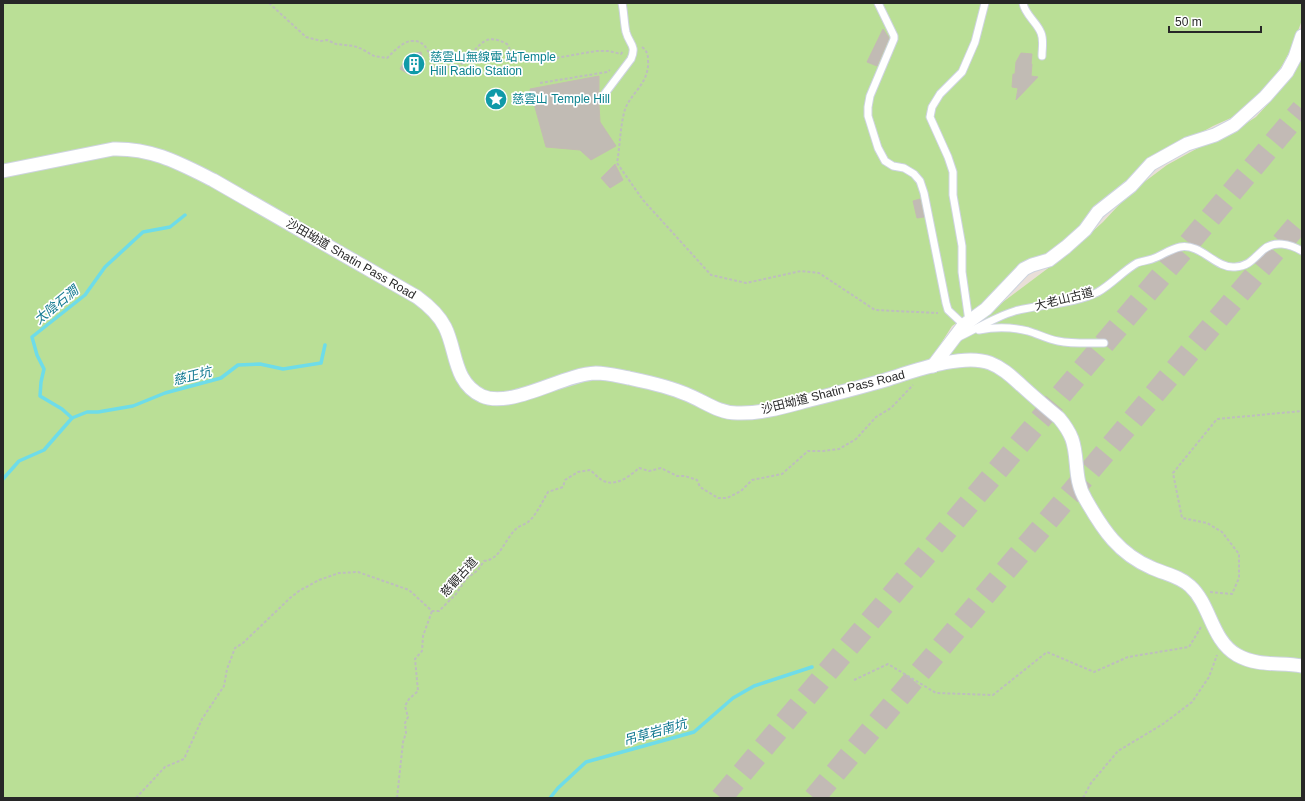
<svg xmlns="http://www.w3.org/2000/svg" width="1305" height="801" viewBox="0 0 1305 801" font-family="Helvetica,'Noto Sans TC',sans-serif">
  <rect width="100%" height="100%" fill="#e9dfd8"/>
  <path fill="#badf96" d="M 3,3 L 1302,3 L 1302,20 L 1292,47 L 1283,64 L 1267,88 L 1233,117 L 1213,126 L 1161,155 L 1123,183 L 1094,213 L 1063,242 L 978,308 L 952,326 L 938,348 L 952,347 L 961,335 L 986,317 L 1003,302 L 1071,251 L 1103,222 L 1131,192 L 1167,165 L 1218,137 L 1239,128 L 1256,117 L 1276,95 L 1294,70 L 1302,52 L 1302,798 L 3,798 Z"/>
  <g fill="none" stroke-linecap="round" stroke-linejoin="round">
    <g stroke="#6edce9" stroke-width="3.5">
      <path d="M 72,418 L 87,412 L 98,412 L 133,406 L 165,393 L 221,378 L 238,365 L 260,364 L 283,369 L 321,363 L 325,345"/>
      <path d="M 3,479 L 19,461 L 44,450 L 72,418 L 62,409 L 40,396 L 41,382 L 44,369 L 37,355 L 32,337 L 85,295 L 105,267 L 143,232 L 170,227 L 185,215"/>
      <path d="M 550,798 L 558,788 L 586,762 L 694,732 L 733,698 L 754,686 L 812,667"/>
    </g>
  </g>
  <g fill="#c1bbb4" stroke="#c4bbb3">
    <path d="M 883,29 L 889,38 L 877,66 L 867,62 Z"/>
    <path d="M 421,52 L 424,65 L 412,76 L 400,69 L 407,56 L 416,53 Z"/>
    <path d="M 1021,53 L 1032,54 L 1031,64 L 1032,64 L 1031,76 L 1038,77 L 1016,100 L 1018,88 L 1012,87 L 1013,74 L 1015,74 L 1016,62 Z"/>
    <path d="M 599,76 L 599,93 L 596,100 L 599,105 L 600,122 L 616,146 L 591,160 L 580,150 L 546,147 L 530,89 Z"/>
    <path d="M 615,164 L 623,180 L 610,188 L 601,178 Z"/>
    <path d="M 920,199 L 924,217 L 917,218 L 913,201 Z"/>
  </g>
  <g fill="none" stroke-linecap="round" stroke-linejoin="round">
    <g stroke="#c2bab5" stroke-width="22" stroke-dasharray="22 11" stroke-linecap="butt">
      <path d="M 721,798 L 1302,109"/>
      <path d="M 814,798 L 1302,219"/>
    </g>
    <g stroke="#ced4e0" stroke-width="9">
      <g id="lane">
        <path d="M 878,3 L 894,36 L 894,39 L 870,96 L 868,107 L 868,116 L 878,148 L 885,161 L 893,166 L 904,168 L 914,174 L 920,181 L 924,193 L 946,303 L 948,310 L 964,325"/>
        <path d="M 1023,3 C 1025,15 1037,22 1041,33 C 1044,40 1042,48 1042,56"/>
        <path d="M 601,100 L 603,96 L 631,59 C 637,45 629,44 626,32 C 624,23 624,12 622,3"/>
        <path d="M 969,321 L 962,272 L 962,246 L 953,195 L 953,172 L 948,157 L 930,117 L 932,107 L 940,94 L 962,72 L 975,42 L 985,3"/>
        <path d="M 979,330 C 994,327 1012,327 1028,331 C 1038,334 1047,339 1058,341 C 1073,344 1089,343 1104,343"/>
        <path d="M 957,338 C 976,329 995,317 1015,311 C 1040,304 1075,304 1098,292 C 1112,284 1123,271 1137,263 C 1141,261 1147,261 1152,259 C 1161,256 1170,249 1180,247 C 1201,243 1216,269 1235,267 C 1249,266 1253,259 1263,250 C 1274,240 1290,244 1302,251"/>
      </g>
    </g>
    <g stroke="#ced4e0" stroke-width="15">
      <g id="street">
        <path d="M 3,171 L 113,149 C 152,148 179,163 213,180 L 417,297 C 428,305 439,315 445,327 C 457,351 453,382 482,396 C 511,409 563,374 596,373 C 607,373 618,376 629,378 C 648,382 668,386 686,394 C 704,401 718,413 737,413 C 762,414 787,406 810,400 C 834,394 858,388 882,381 C 909,373 962,352 990,363 C 1003,368 1012,377 1022,386 C 1034,397 1047,408 1059,418 C 1064,424 1069,431 1072,439 C 1079,459 1073,479 1086,500 C 1103,530 1119,554 1152,568 C 1165,574 1179,576 1190,586 C 1211,605 1211,640 1237,655 C 1258,667 1280,662 1302,666"/>
        <path d="M 933,366 L 964,325 L 986,309 L 1024,269 L 1032,265 L 1049,260 L 1066,247 L 1085,230 L 1098,212 L 1131,186 L 1151,164 L 1187,144 L 1215,135 L 1234,125 L 1265,97 L 1287,72 L 1295,57 L 1302,36"/>
      </g>
    </g>
    <g stroke="#bebebe" stroke-width="2" stroke-dasharray="3 2" stroke-linecap="butt">
      <path d="M 269,3 L 306,37 L 321,41 L 327,40 L 336,44 L 354,46 L 362,49 L 374,56 L 387,58 C 392,53 397,48 403,44 C 406,42 409,41 412,41 C 427,40 430,55 433,67 L 440,71 L 442,67 C 448,67 455,67 461,64 C 464,63 466,60 468,58 C 481,43 486,33 507,44 L 514,57 L 525,61 L 533,62 L 596,51 L 609,51 L 621,54 L 623,51"/>
      <path d="M 642,47 C 647,51 648,54 648,60 C 650,85 628,94 624,113 C 620,129 620,146 617,163 L 643,200 L 711,275 L 746,283 L 801,271 L 819,273 L 875,310 L 938,313"/>
      <path d="M 540,83 L 607,72 L 610,70"/>
      <path d="M 1210,592 L 1232,594 L 1239,578 L 1239,554 L 1222,532 L 1207,523 L 1182,518 L 1173,473 L 1217,419 L 1302,411"/>
      <path d="M 854,680 L 888,664 L 936,693 L 993,695 L 1047,652 L 1094,672 L 1128,657 L 1189,647 L 1201,627"/>
      <path d="M 136,798 L 165,767 L 184,759 L 202,719 L 224,686 L 227,669 L 235,648 L 243,643 L 290,598 L 299,591 L 319,580 L 339,573 L 358,572 L 409,590 L 432,611 L 439,611 L 456,594 L 466,579 L 478,570 L 484,561 C 501,559 504,540 516,529 C 519,526 523,525 527,523 C 536,516 542,502 548,492 L 563,487 L 565,480 L 578,472 L 590,470 C 594,473 598,478 602,480 C 615,488 630,476 639,468 L 649,471 L 661,468 L 677,476 L 685,476 L 697,480 L 700,487 L 718,498 L 727,498 L 741,491 L 752,480 L 782,474 L 808,451 L 823,451 L 839,449 L 856,439 L 876,417 L 891,408 L 913,385"/>
      <path d="M 397,798 L 403,742 L 406,733 L 405,723 L 408,717 L 405,706 L 409,699 L 418,691 L 415,659 L 422,651 L 423,636 L 432,611"/>
      <path d="M 1083,798 L 1091,783 L 1118,751 L 1163,724 L 1192,702 L 1209,677 L 1217,655"/>
    </g>
    <use href="#lane" stroke="#fff" stroke-width="7"/>
    <use href="#street" stroke="#fff" stroke-width="13"/>
  </g>
  <defs>
    <g id="building-disc" transform="scale(1.15)"><circle r="9.5" fill="#0f9aa8" stroke="#fff"/><path d="M-4-6H4V6H1V3H-1V6H-4ZM-2.5-4.3h1.7v1.8h-1.7ZM.8-4.3h1.7v1.8H.8ZM-2.5-1h1.7V.8h-1.7ZM.8-1h1.7V.8H.8Z" fill="#fff"/></g>
    <g id="sight-disc" transform="scale(1.15)"><circle r="9.5" fill="#0f9aa8" stroke="#fff"/><path d="M0-6L1.8-2.2L6-1.7L2.9 1.2L3.7 5.4L0 3.3L-3.7 5.4L-2.9 1.2L-6-1.7L-1.8-2.2Z" fill="#fff"/></g>
  </defs>
  <g fill-rule="evenodd">
    <use href="#building-disc" x="414" y="64"/>
    <use href="#sight-disc" x="496" y="99"/>
  </g>
  <g text-anchor="middle" dominant-baseline="central" stroke-width="3.5" stroke-linejoin="round" paint-order="stroke">
    <g font-size="12" fill="#0d838f" stroke="#fff" text-anchor="start">
      <text x="430" y="57">慈雲山無線電 站Temple<tspan x="430" dy="14">Hill Radio Station</tspan></text>
      <text x="512" y="99">慈雲山 Temple Hill</text>
    </g>
    <g font-size="12" fill="#272727" stroke="#fff">
      <text transform="translate(351 259) rotate(30)">沙田坳道 Shatin Pass Road</text>
      <text transform="translate(1064 299) rotate(-14)">大老山古道</text>
      <text transform="translate(833 392) rotate(-14)">沙田坳道 Shatin Pass Road</text>
      <text transform="translate(459 577) rotate(-48)">慈觀古道</text>
    </g>
    <g font-size="13" font-style="italic" fill="#127990" stroke="#fff">
      <text transform="translate(56 305) rotate(-39)">太陰石澗</text>
      <text transform="translate(192 376) rotate(-14)">慈正坑</text>
      <text transform="translate(655 732) rotate(-16)">吊草岩南坑</text>
    </g>
  </g>
  <rect width="1305" height="801" fill="none" stroke="#272727" stroke-width="8"/>
  <path d="M1169 26v6h92v-6" fill="none" stroke="#272727" stroke-width="2"/>
  <text x="1175" y="26" font-size="12" fill="#272727" stroke="#ffffff" stroke-width="3" paint-order="stroke">50 m</text>
</svg>
